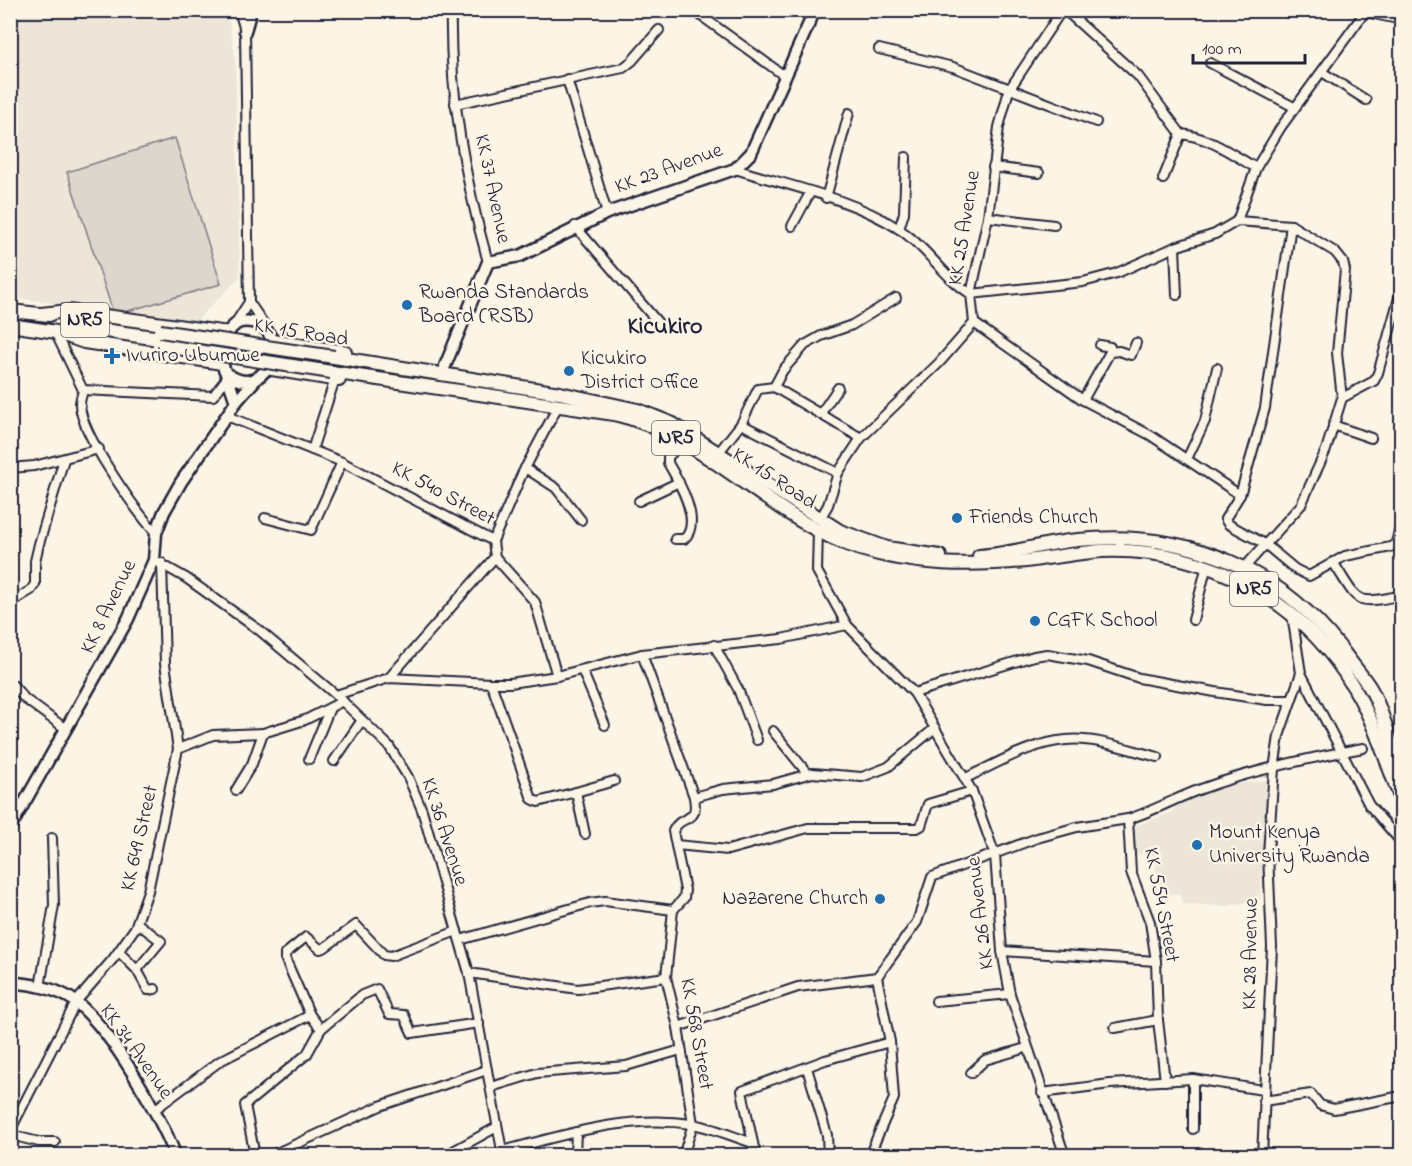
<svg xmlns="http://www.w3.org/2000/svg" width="1412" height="1166" viewBox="0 0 1412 1166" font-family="'Indie Flower',sans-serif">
  <rect width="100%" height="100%" fill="#fcf5e5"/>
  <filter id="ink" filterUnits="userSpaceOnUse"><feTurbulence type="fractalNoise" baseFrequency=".0167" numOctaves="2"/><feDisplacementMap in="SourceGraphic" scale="12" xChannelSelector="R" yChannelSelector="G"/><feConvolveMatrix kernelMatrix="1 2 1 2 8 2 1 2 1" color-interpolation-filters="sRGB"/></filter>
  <g filter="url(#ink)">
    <g fill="#ece5d8">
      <path d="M 10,11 L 227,11 L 235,56 L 240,277 L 193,324 L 11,297 Z"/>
      <path d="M 1267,780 L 1260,899 L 1228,906 L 1182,904 L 1180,894 L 1156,893 L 1156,856 L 1134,853 L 1133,827 L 1173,812 L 1175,807 L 1194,797 L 1234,784 Z"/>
    </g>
    <path fill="#dcd6cc" stroke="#7f7c84" stroke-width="1.5" d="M 175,138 L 221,284 L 114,315 L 67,172 Z"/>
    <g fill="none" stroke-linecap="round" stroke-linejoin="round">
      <g stroke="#22223b" stroke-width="12">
        <g id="minor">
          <path d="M 239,10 L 245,31 L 249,302 L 266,327"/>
          <path d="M 451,10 C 449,96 465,180 488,262"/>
          <path d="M 693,10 L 786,77"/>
          <path d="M 1065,10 L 1138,76 L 1181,134 C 1209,137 1232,154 1256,168"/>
          <path d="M 879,49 L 953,67 L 1096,122"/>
          <path d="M 1210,63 L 1294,107"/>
          <path d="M 1322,72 L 1366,100"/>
          <path d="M 567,79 L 607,213"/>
          <path d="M 455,104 L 623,68 L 632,61 L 659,30"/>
          <path d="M 993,167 L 1039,173"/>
          <path d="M 735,169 C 789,186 851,198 899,229 C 927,247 943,277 971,294 L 1083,282 L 1117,273 L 1175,247 L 1215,234 L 1237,221 L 1291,225 L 1335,252 L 1343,262 L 1345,270 L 1337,353 L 1342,398"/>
          <path d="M 1163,179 L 1181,134"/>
          <path d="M 826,198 L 849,113"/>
          <path d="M 988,217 L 1054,225"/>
          <path d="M 1237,221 L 1256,168 L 1281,127 L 1365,12 L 1402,20"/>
          <path d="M 1291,225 L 1265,408 L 1240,495 L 1225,519 L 1228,524 L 1265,544 L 1295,569 L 1309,576 L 1345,556 L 1391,547 L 1396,543 L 1402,519"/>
          <path d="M 575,226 L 660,325"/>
          <path d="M 792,226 L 810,193"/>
          <path d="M 899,229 L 904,213 L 906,157"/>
          <path d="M 1175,247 L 1177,295"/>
          <path d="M 974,323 L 1083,400 L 1150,435 L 1240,495"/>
          <path d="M 234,325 L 249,302"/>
          <path d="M 55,332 L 83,390 L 213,396 L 227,378"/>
          <path d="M 1100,345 L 1110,347 L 1111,351"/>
          <path d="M 774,387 L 783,370 L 805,345 L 821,336 L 852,325 L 896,298"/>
          <path d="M 83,390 C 82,395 80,400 80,404 C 80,433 136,511 156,533"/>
          <path d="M 1083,400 L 1110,352 L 1119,351 L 1131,355 L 1136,343"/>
          <path d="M 821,413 L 838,388"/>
          <path d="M 227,416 L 342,462 L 493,541 L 495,557 L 535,602 L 557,676 L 642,654 L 781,639 L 847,625"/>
          <path d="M 741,424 L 838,473"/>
          <path d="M 1333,425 L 1371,438"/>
          <path d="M 312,450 L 335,379"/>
          <path d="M 719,452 L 741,424 L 758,389 L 774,387 L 861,438"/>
          <path d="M 1187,459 L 1205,421 L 1217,368"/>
          <path d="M 10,468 L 34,466 L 99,449"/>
          <path d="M 525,468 L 556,488 L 581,520"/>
          <path d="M 639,501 L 679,482"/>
          <path d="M 265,518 L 311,530 L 342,462"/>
          <path d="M 820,519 L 828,505 L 838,473 L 861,438 L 939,363 L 974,323 L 971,294 L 988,217 L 999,127 L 1009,90 L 1062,10"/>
          <path d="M 818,530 L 817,571 L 847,625 L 914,693 L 972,791 L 995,855 L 1002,951 L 1010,994 L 1065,1156"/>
          <path d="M 675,539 L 684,539 C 703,522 678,480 668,463 L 668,457 L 683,442"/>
          <path d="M 493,541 L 522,474 L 558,406"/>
          <path d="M 154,560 L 186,578 L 259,630 L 336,695 L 389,746 L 408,777 L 422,810 L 469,973 L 503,1156"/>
          <path d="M 1333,562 C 1359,602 1353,606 1402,595"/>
          <path d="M 162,563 L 165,664 L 178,749"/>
          <path d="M 1244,568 L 1301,505 L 1326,450 L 1342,398 L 1374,381 L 1378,373 L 1402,287"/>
          <path d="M 10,603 L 31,590 L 35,584 L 35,561 L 39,544 L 64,459"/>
          <path d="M 1193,620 L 1207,565"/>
          <path d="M 714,645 L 738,689 L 757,740"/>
          <path d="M 642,654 L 694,797 C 699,826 682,812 673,831 L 685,890 L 684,898 L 673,910 L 666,977 L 678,1027 L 693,1124 L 683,1156"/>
          <path d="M 582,670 L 605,725"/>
          <path d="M 1301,673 L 1369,805 L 1402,843"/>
          <path d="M 389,678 L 495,557"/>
          <path d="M 10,682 L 25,699 L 66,729"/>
          <path d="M 491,683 L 510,683 L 557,676"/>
          <path d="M 914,693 L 1034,656 L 1047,654 L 1088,661 L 1139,678 L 1215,692 L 1267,700 L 1291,700"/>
          <path d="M 336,695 L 389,678 L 491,683 L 532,799 L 538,802 L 576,792 L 585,834"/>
          <path d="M 773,731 L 808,774"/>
          <path d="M 309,759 L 330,708"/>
          <path d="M 334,761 L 362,720"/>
          <path d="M 966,778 C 998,763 1030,743 1066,740 C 1096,737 1129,750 1158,757"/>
          <path d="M 236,790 L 252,764 L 263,733 L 305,720 L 343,701"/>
          <path d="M 576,792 L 614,781"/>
          <path d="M 694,797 L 723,789 L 773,784 L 812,773 L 862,777 L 888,767 L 935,728"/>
          <path d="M 676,845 L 728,850 L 808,828 L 917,828 L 921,826 L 928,804 L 972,791"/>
          <path d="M 137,923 L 161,941 L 137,970"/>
          <path d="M 460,940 L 590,903 L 605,901 L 673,910"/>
          <path d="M 1002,951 L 1156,961"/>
          <path d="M 119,952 L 137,970 L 148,990 L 155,989"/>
          <path d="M 469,973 L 578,989 L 666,977"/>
          <path d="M 40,987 L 54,905 L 52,838"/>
          <path d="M 936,1001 L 1010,994"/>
          <path d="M 678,1027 L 798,987 L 877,977 L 917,922 L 932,877 L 1037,838 L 1077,827 L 1128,819"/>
          <path d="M 1115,1028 L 1158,1020"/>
          <path d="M 321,1029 L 310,1015 L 285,958 L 285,954 L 306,937 L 320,949 L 324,948 L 356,925 L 384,955 L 391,956 L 457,931"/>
          <path d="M 807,1068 L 827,1135 L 828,1156"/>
          <path d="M 971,1073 L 985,1060 L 1026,1048"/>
          <path d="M 1193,1079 L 1193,1129"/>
          <path d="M 1165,1081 L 1158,1020 L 1156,961 L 1150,922 L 1131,872 L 1128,819 C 1154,811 1176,798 1201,789 C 1252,770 1309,758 1363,748"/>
          <path d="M 491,1087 L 537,1073 L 626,1066 L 681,1050"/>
          <path d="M 1042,1093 L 1110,1084 L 1193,1079 L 1263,1090"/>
          <path d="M 1263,1101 L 1311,1094 L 1320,1105 L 1334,1109 L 1402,1096"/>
          <path d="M 154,1110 L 220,1061 L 310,1015"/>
          <path d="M 10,1131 L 76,1002 L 113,959 L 135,928 L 148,891 L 178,749 L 213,735 L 263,733"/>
          <path d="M 10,1135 L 39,1142 L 55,1142"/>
          <path d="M 753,1143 L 742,1091 L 825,1060 L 890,1042"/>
          <path d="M 502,1151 C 565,1135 626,1114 692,1124 C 712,1127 733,1137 753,1143 L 756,1156"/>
          <path d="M 255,1156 L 245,1105 L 307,1054 L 321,1029 L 362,995 L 377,989 L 389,1014 L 404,1015 L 412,1033 L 479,1023"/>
          <path d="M 270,1156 L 380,1106 L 487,1070"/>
          <path d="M 444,1156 L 497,1127"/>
          <path d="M 575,1156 L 576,1132"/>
          <path d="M 869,1156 L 894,1098 L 890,1042 L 877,977"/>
          <path d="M 1262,1156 L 1272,947 L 1268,854 L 1274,769 L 1279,736 L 1301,673 L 1292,615"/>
        </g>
      </g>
      <g stroke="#22223b" stroke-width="15">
        <g id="secondary">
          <path d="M 245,31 L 251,10"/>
          <path d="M 240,322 C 296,315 271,408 226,373 C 217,357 222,330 240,322 Z"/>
          <path d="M 445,366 L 488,262 L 520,256 L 607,213 L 735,169 L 751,153 L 815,10"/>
          <path d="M 226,373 L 236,402"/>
          <path d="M 10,828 L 128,619 L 154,560 L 156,533 L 164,512 L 181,482 L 236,402 L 257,378"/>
          <path d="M 10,983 C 31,983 59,989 76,1002 C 113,1032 158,1112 176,1156"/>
        </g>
      </g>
      <g stroke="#22223b" stroke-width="16">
        <g id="trunk">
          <path d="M 10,311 L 49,315"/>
          <path d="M 41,314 L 69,311 L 228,333"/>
          <path d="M 10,325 L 63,333"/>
          <path d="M 55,332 L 84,342 L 222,363"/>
          <path d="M 272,341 L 345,352"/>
          <path d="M 334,357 L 560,393 L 638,410 L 673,424 L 840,531 L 887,548 L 940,556"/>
          <path d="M 266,368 L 339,380"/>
          <path d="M 331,372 L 614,414 C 707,435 772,521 860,549 C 915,566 970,566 1026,561 C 1051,558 1076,553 1102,551 C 1205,547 1302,599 1354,688 C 1375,723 1387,764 1402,802"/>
          <path d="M 979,556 C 1012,554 1044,543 1078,540 C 1187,529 1284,569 1348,658 C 1356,669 1366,680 1372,691 C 1385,717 1391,746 1402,773"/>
        </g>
      </g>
      <use href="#minor" stroke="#fcf5e5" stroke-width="8"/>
      <use href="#secondary" stroke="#fcf5e5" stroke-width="10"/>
      <use href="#trunk" stroke="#fcf5e5" stroke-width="12"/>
      <g stroke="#22223b" stroke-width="16" stroke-linecap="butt">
        <g id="trunk-bridge">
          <path d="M 160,331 L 334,357"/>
          <path d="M 159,345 L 331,372"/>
        </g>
      </g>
      <use href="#trunk-bridge" stroke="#fcf5e5" stroke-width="12"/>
    </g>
  </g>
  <g fill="#1f6fb2" stroke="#fcf5e5" stroke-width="2">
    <circle cx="407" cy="305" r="6"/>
    <path d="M109 347h6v6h6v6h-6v6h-6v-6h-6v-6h6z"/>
    <circle cx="569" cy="371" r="6"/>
    <circle cx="957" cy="518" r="6"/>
    <circle cx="1035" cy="621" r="6"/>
    <circle cx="1197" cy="845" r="6"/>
    <circle cx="880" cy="899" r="6"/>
  </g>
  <g text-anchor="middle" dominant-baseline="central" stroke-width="5" stroke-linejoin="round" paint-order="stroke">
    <g fill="#fcf5e5" stroke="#63616e" stroke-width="1.5">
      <rect x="61" y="303" width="48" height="34" rx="4.5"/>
      <rect x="652" y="421" width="48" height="34" rx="4.5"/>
      <rect x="1230" y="572" width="48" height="34" rx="4.5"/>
    </g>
    <g font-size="20" font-weight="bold" fill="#22223b">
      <text x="85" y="320">NR5</text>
      <text x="676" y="438">NR5</text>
      <text x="1254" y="589">NR5</text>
    </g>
    <g font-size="21" fill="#22223b" stroke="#fcf5e5">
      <text transform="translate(669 169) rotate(-20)">KK 23 Avenue</text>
      <text transform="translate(492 189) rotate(78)">KK 37 Avenue</text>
      <text transform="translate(965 228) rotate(-81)">KK 25 Avenue</text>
      <text transform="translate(301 333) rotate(9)">KK 15 Road</text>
      <text transform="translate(774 479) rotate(33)">KK 15 Road</text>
      <text transform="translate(443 494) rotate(28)">KK 540 Street</text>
      <text transform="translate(109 607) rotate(-64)">KK 8 Avenue</text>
      <text transform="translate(444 832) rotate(72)">KK 36 Avenue</text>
      <text transform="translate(140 838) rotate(-77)">KK 649 Street</text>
      <text transform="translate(1161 905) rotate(79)">KK 554 Street</text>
      <text transform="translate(981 913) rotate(-97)">KK 26 Avenue</text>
      <text transform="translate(1251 954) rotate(-89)">KK 28 Avenue</text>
      <text transform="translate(696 1034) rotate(80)">KK 568 Street</text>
      <text transform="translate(136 1052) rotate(55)">KK 34 Avenue</text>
    </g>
    <g font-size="21" fill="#22223b" stroke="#fcf5e5" text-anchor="start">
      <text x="419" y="293">Rwanda Standards<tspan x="419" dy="24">Board (RSB)</tspan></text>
      <text x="126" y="356">Ivuriro Ubumwe</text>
      <text x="581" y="359">Kicukiro<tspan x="581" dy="24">District Office</tspan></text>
      <text x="969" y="518">Friends Church</text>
      <text x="1047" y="621">CGFK School</text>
      <text x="1209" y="833">Mount Kenya<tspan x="1209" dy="24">University Rwanda</tspan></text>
      <text x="868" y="899" text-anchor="end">Nazarene Church</text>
    </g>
    <g font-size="24" font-weight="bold" fill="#22223b" stroke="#fcf5e5">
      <text x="665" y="327">Kicukiro</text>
    </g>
  </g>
  <rect width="1412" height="1166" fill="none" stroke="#fcf5e5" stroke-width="36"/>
  <rect x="18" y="18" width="1376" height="1130" fill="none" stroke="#22223b" stroke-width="2" filter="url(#ink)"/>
  <path d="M1193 54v9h112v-9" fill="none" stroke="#22223b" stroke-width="3"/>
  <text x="1202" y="54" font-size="18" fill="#22223b" stroke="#fcf5e5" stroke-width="4.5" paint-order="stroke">100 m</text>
</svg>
